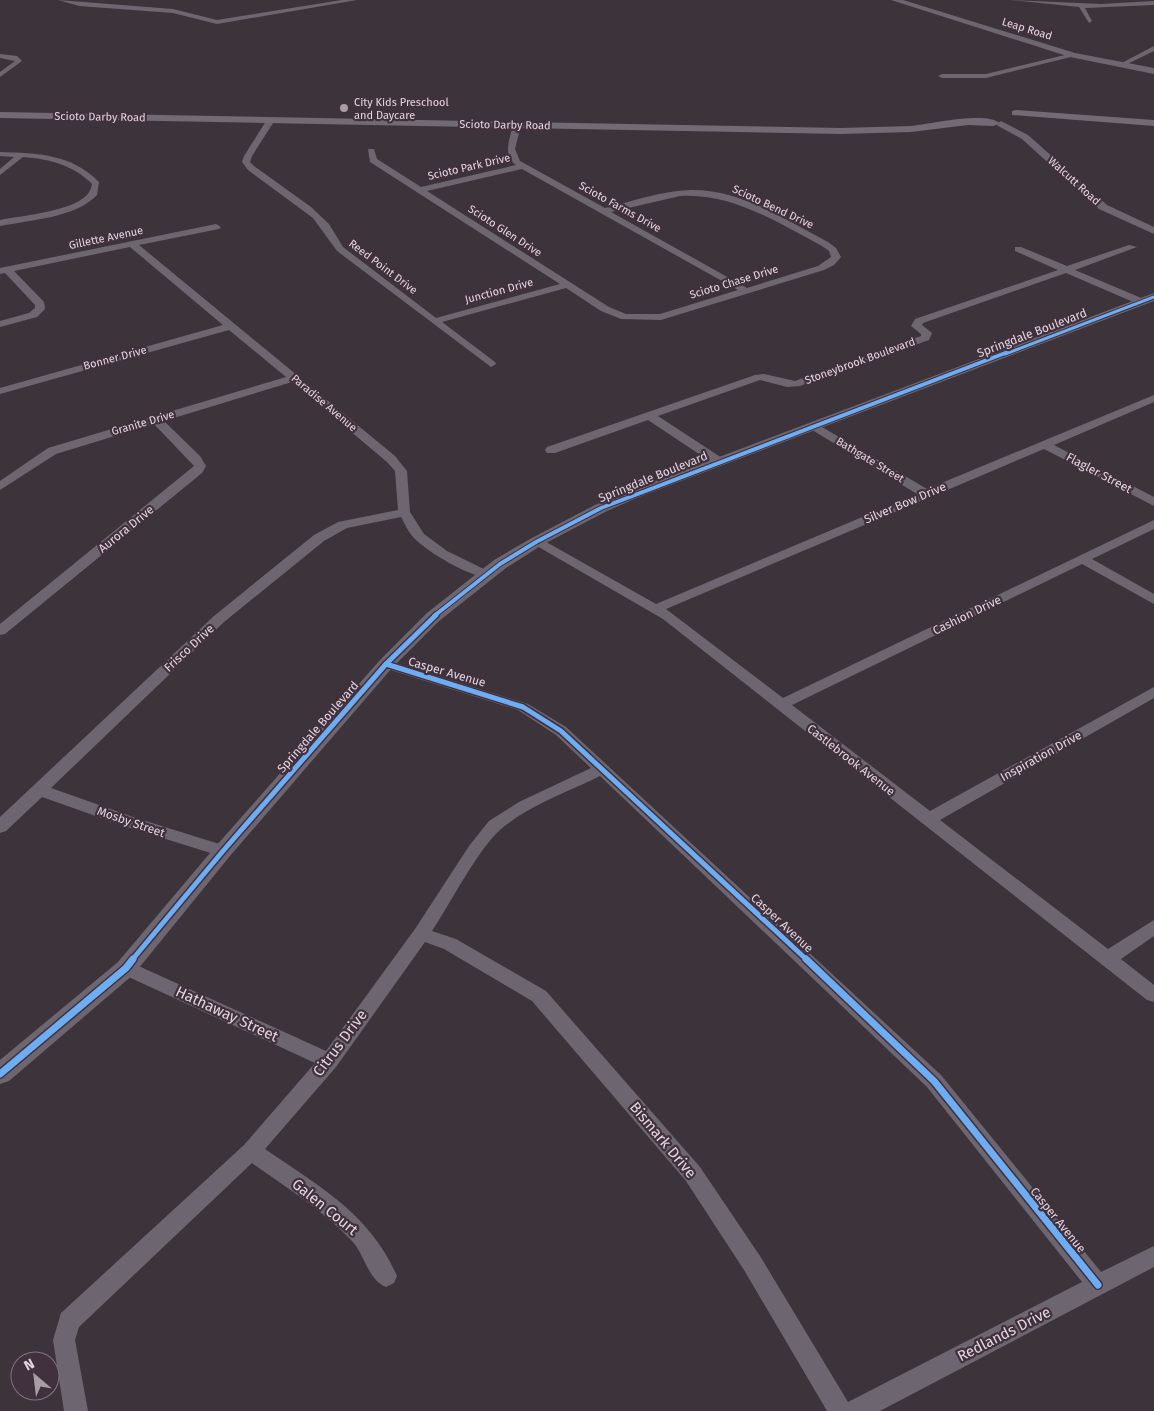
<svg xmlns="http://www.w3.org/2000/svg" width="1154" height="1411" viewBox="0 0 1154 1411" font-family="'Fira Sans',sans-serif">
  <rect width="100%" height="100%" fill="#3d343b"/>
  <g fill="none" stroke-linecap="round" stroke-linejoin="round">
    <g fill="#6d6670" fill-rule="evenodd">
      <path d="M 58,0 L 173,9 L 217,20 L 342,0 L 357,0 L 217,24 L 173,13 L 79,6 Z"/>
      <path d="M 1010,0 L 1101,4 L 1154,1 L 1154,5 L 1085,8 L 1092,21 L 1089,23 L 1079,7 Z"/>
      <path d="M 1154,46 L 1154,51 L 1123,66 L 1118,65 Z"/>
      <path d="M 1073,53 L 1075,56 L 986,78 L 942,78 L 938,76 L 942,74 L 986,74 Z"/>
      <path d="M 0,54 L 17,56 L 22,61 L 0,77 L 0,72 L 15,61 L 0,58 Z"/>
      <path d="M 268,118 L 275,120 L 252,156 L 250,162 L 254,166 L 311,207 L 329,224 L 343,247 L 436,318 L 560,284 L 370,162 L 368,149 L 374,149 L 377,159 L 421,187 L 516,165 C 502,156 510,138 513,125 L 517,123 L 521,125 L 515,149 L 520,161 L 605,208 C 633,201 661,191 691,190 C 741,189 785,220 828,242 L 836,248 L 841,257 L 834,265 L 824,270 L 661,320 L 621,319 L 601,311 L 566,288 L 442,322 L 495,362 L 496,364 L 491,367 L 337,251 L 313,218 L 248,170 L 242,162 L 244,156 ZM 522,169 L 738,290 L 660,314 L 626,314 L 609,307 L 427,191 ZM 680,196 C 733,193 776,222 822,246 L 829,251 L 831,257 L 818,266 L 747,288 L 611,212 Z"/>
      <path d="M 0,152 C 37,153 72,154 99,182 L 97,195 C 75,218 30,220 0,226 L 0,220 C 24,215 70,212 87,195 C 90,192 91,188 92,184 C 73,165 50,159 23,157 L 0,175 L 0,169 L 14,157 L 0,156 Z"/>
      <path d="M 216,224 L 221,227 L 219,229 L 139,245 L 395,456 L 407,471 L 410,512 L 424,534 L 447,551 L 494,574 L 492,577 C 475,581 428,552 416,540 C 409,534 405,524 401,517 L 347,528 L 324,541 L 224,622 L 51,788 L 136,818 L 229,847 L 231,851 L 229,855 L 223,857 L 217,855 L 124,826 L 42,797 L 6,831 L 0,833 L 0,817 L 214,616 L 314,535 L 338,522 L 398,510 L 395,471 L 387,462 L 292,382 L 164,421 L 200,456 L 206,466 L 202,473 L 5,634 L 0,635 L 0,624 L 194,466 L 154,424 L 56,454 L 0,490 L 0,481 L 48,448 L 286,377 L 229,330 L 0,394 L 0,388 L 223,325 L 130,247 L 14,271 L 44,302 L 45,309 L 37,317 L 0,327 L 0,321 L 29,313 L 35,308 L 35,305 L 5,273 L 0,274 L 0,268 Z"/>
      <path d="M 1129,245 L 1137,247 L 1075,270 L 1146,300 L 1146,304 L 1138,304 L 1066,273 L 923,323 L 922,325 L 932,333 L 929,340 L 800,386 L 787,387 L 760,380 L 658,416 L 722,458 L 722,464 L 714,464 L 648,420 L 555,453 L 547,453 L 545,450 L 547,447 L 755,375 L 764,374 L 795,381 L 921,336 L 921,334 L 911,326 L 915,319 L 1058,270 L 1015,251 L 1015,247 L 1021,247 L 1067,266 Z"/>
      <path d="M 1154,395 L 1154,402 L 1054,445 L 1154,497 L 1154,506 L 1044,449 L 666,609 L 783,698 L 1154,520 L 1154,529 L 1092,559 L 1154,594 L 1154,604 L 1082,564 L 792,705 L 930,811 L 1154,687 L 1154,698 L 940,820 L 1108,949 L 1154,920 L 1154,936 L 1121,959 L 1154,985 L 1154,1002 L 1147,1000 L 663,619 L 530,542 L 536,538 L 541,539 L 656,604 L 917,494 L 809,428 L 809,424 L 817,424 L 927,489 Z"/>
      <path d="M 386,660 L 528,704 L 566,727 L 941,1075 L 1101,1272 L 1154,1246 L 1154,1267 L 880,1411 L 827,1411 L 744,1270 L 686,1181 L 532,1001 L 444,949 L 425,942 L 336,1067 L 265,1149 C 319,1186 370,1214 397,1276 L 394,1283 L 386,1287 C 368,1280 365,1255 352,1241 C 323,1210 287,1188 252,1163 L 79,1327 L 75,1340 L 88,1411 L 64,1411 L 53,1340 L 61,1313 L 244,1145 L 315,1063 L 120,973 L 117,968 L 120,963 L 126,961 L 132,963 L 326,1051 L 415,929 L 469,846 L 489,821 L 519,802 L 591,768 L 556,735 L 518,710 L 381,667 L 379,664 ZM 600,776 L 927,1087 L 1082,1282 L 848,1402 L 760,1256 L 700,1167 L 546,991 L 456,939 L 432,931 C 450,904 478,849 501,829 C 529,805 568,792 600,776 Z"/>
    </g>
    <g fill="#6d6670" fill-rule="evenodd">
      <path d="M 891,0 L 903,0 L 1075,53 L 1154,68 L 1154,74 L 1070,57 Z"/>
      <path d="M 1001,121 L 1028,135 L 1107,205 L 1154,227 L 1154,234 L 1099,209 L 1022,139 L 998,126 L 996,124 Z"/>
      <path d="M 1154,293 L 1154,301 L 639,497 L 607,511 L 542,545 L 506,568 L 439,621 L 392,668 L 230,856 L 134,974 L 9,1081 L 0,1084 L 0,1060 L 118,962 L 216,846 L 380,660 L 427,613 L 494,560 L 530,539 L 595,505 L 629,491 Z"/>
    </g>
    <g fill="#726a75" fill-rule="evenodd">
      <path d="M 1016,110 L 1154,120 L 1154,126 L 1012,115 L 1012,111 Z"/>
      <path d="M 0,112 L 841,128 C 864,127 888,127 911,126 C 929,124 987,111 999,123 L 994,126 L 968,125 L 911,132 L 841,134 L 0,118 Z"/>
    </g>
    <g stroke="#41303d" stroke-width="5">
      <path id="cycleway-far3" d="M 1005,354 L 1154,297"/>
    </g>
    <g stroke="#41303d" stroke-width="6">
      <path id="cycleway-far2" d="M 434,616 L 500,564 L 536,542 L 601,508 L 1008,352"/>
    </g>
    <g stroke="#41303d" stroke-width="8">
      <g id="cycleway-far1">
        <path d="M 386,664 L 523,707 L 561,731 L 807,960"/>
        <path d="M 132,960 L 223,851 L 386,664 L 436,615"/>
      </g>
    </g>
    <g stroke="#41303d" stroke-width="10">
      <g id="cycleway">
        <path d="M 806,959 L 934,1081 L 1098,1285"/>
        <path d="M 0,1074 L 126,968 L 133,959"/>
      </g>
    </g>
    <use href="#cycleway-far3" stroke="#6dadf4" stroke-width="3"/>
    <use href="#cycleway-far2" stroke="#6dadf4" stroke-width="4"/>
    <use href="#cycleway-far1" stroke="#6dadf4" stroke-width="5"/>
    <use href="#cycleway" stroke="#6dadf4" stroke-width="7"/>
  </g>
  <circle fill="#a89da5" stroke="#41303d" stroke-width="2" cx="344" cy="108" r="5"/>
  <g text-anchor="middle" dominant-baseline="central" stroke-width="4.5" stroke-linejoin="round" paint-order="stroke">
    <g font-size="11" fill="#e1d6de" stroke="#41303d">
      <text transform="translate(1027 29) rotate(17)">Leap Road</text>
      <text transform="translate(100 117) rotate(1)">Scioto Darby Road</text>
      <text transform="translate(505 125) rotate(1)">Scioto Darby Road</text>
      <text transform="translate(469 167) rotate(-13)">Scioto Park Drive</text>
      <text transform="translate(1074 181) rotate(42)">Walcutt Road</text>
      <text transform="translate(620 207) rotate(29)">Scioto Farms Drive</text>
      <text transform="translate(773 207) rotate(25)">Scioto Bend Drive</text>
      <text transform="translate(505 231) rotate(33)">Scioto Glen Drive</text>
      <text transform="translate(106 238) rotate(-12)">Gillette Avenue</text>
      <text transform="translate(383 267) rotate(37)">Reed Point Drive</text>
      <text transform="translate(734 282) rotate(-17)">Scioto Chase Drive</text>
      <text transform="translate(499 291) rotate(-15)">Junction Drive</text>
      <text transform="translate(115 358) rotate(-15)">Bonner Drive</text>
      <text transform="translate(860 361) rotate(-20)">Stoneybrook Boulevard</text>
      <text transform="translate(324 403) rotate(40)">Paradise Avenue</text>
      <text transform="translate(143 423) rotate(-16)">Granite Drive</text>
      <text transform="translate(870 460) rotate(31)">Bathgate Street</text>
    </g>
    <g font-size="11" fill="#e1d6de" stroke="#41303d" text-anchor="start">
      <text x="354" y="102">City Kids Preschool<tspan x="354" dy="13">and Daycare</tspan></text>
    </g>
    <g font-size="12" fill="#e1d6de" stroke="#41303d">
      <text transform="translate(1032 333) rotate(-21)">Springdale Boulevard</text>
      <text transform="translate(1099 473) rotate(28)">Flagler Street</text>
      <text transform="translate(653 477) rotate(-22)">Springdale Boulevard</text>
      <text transform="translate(905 503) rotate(-23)">Silver Bow Drive</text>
      <text transform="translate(126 529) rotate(-39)">Aurora Drive</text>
      <text transform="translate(967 615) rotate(-26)">Cashion Drive</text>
      <text transform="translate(189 648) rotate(-43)">Frisco Drive</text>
      <text transform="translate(447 672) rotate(16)">Casper Avenue</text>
      <text transform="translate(318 727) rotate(-49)">Springdale Boulevard</text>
      <text transform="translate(1041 756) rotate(-29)">Inspiration Drive</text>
      <text transform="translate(851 760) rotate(38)">Castlebrook Avenue</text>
      <text transform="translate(131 822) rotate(19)">Mosby Street</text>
      <text transform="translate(782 923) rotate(43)">Casper Avenue</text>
      <text transform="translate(1058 1220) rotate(51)">Casper Avenue</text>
    </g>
    <g font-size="15" fill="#e1d6de" stroke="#41303d">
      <text transform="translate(227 1014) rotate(25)">Hathaway Street</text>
      <text transform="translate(340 1043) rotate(-53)">Citrus Drive</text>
      <text transform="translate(663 1140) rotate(50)">Bismark Drive</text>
      <text transform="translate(325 1207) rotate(39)">Galen Court</text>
      <text transform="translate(1004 1334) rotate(-27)">Redlands Drive</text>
    </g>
  </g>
  <g transform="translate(35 1376) rotate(332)"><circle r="24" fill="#41303d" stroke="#81727d"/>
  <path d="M0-4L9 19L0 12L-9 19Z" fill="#a89da5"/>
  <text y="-8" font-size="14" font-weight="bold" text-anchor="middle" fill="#e1d6de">N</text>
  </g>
</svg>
